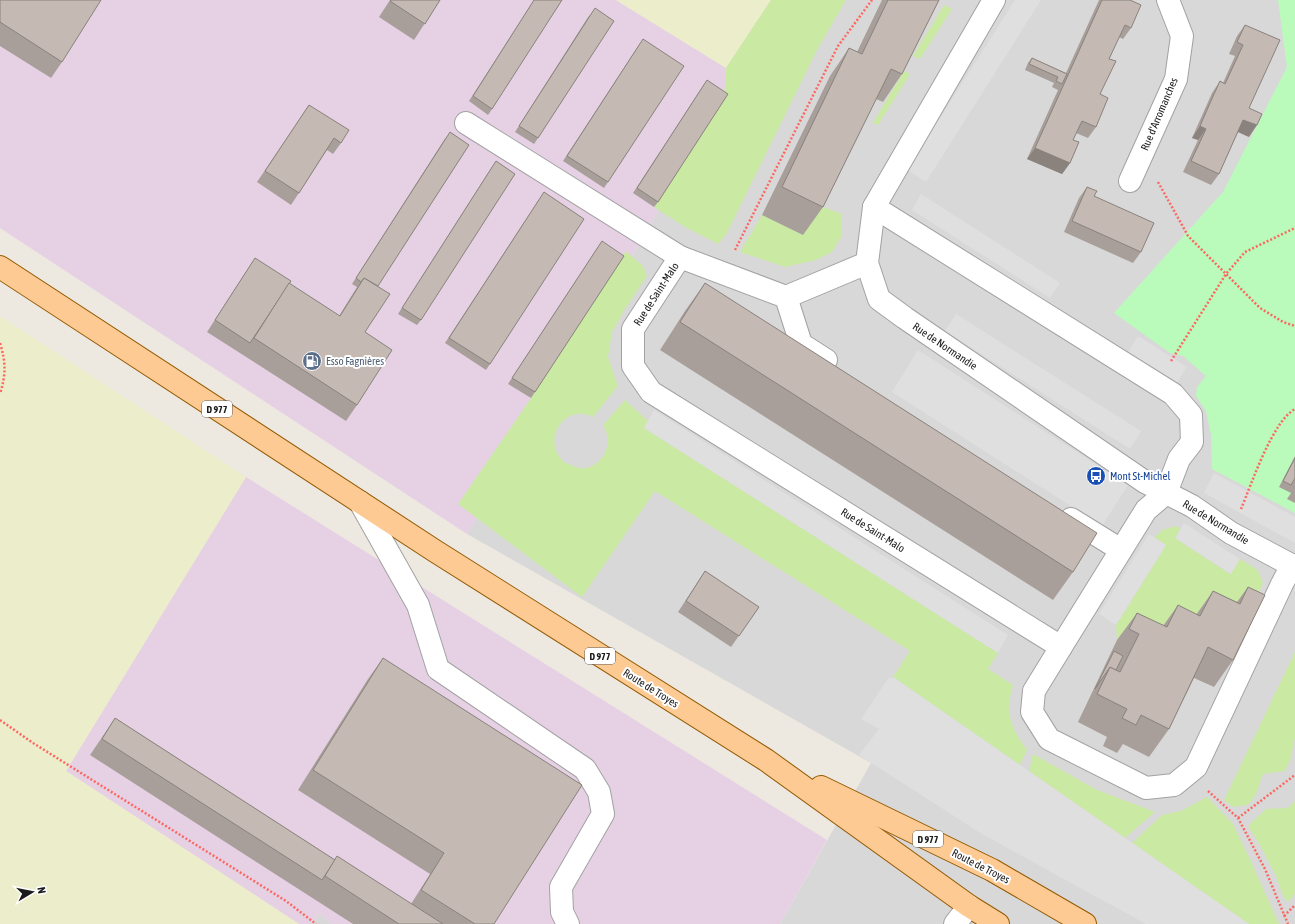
<svg xmlns="http://www.w3.org/2000/svg" width="1295" height="924" viewBox="0 0 1295 924" font-family="'Asap Condensed',sans-serif">
  <rect width="100%" height="100%" fill="#ede8e0"/>
  <g fill="#d9d8d8">
    <path d="M 771,0 L 1295,0 L 1295,924 L 780,924 L 871,763 L 467,534 L 724,100 L 726,68 Z"/>
    <path d="M 319,913 L 332,924 L 312,924 Z"/>
  </g>
  <g fill="#e6d1e4">
    <path d="M 0,0 L 616,0 L 726,68 L 724,100 L 467,534 L 0,228 Z"/>
    <path d="M 246,477 L 827,840 L 780,924 L 332,924 L 319,913 L 312,924 L 299,924 L 66,771 Z"/>
  </g>
  <g fill="#ecedca">
    <path d="M 616,0 L 771,0 L 726,68 Z"/>
    <path d="M 0,316 L 246,477 L 66,771 L 299,924 L 0,924 Z"/>
  </g>
  <g fill="#cae9a3">
    <path d="M 771,0 L 846,0 L 817,50 L 727,233 L 718,244 L 685,227 L 654,207 L 724,100 L 726,68 Z"/>
    <path d="M 944,5 L 952,9 L 920,59 L 913,56 Z"/>
    <path d="M 904,71 L 910,74 L 878,125 L 873,123 Z"/>
    <path d="M 818,205 L 842,214 L 841,237 L 832,252 L 816,260 L 785,267 L 740,252 L 762,215 L 803,235 Z"/>
    <path d="M 626,251 L 643,266 L 647,276 L 625,309 L 612,332 L 608,357 L 618,386 L 593,417 C 565,403 541,439 563,461 C 565,463 568,464 571,465 C 594,478 618,448 603,425 L 625,400 L 648,421 L 644,428 L 998,653 L 988,669 L 1013,685 C 1012,690 1010,695 1009,701 C 1007,720 1016,735 1027,750 L 1020,765 L 893,677 L 910,651 L 655,491 L 582,597 L 458,504 L 531,398 Z"/>
    <path d="M 1176,526 L 1181,529 L 1175,538 L 1230,574 L 1240,559 L 1258,570 L 1263,583 L 1253,606 L 1147,655 L 1117,640 L 1116,625 L 1166,545 L 1154,538 L 1162,530 Z"/>
    <path d="M 1295,652 L 1295,738 L 1290,761 L 1285,771 L 1263,774 L 1256,794 L 1248,805 L 1233,807 L 1224,800 Z"/>
    <path d="M 1033,754 L 1097,790 L 1155,812 L 1125,838 L 1029,771 Z"/>
    <path d="M 1207,797 L 1233,824 L 1253,866 L 1279,924 L 1249,924 L 1132,843 L 1162,815 L 1181,811 Z"/>
    <path d="M 1295,801 L 1295,894 L 1288,902 C 1281,895 1280,886 1276,876 C 1267,859 1259,842 1248,826 L 1266,809 L 1288,808 Z"/>
  </g>
  <path fill="#bafabb" d="M 1278,0 L 1295,0 L 1295,513 L 1212,469 L 1211,435 L 1206,411 L 1196,396 L 1197,387 L 1206,376 L 1183,356 L 1170,353 L 1114,313 L 1223,192 L 1287,67 Z"/>
  <g fill="#dfdfdf">
    <path d="M 1015,0 L 1041,0 L 926,182 L 907,170 Z"/>
    <path d="M 921,194 L 1060,283 L 1050,298 L 912,210 Z"/>
    <path d="M 956,314 L 1141,431 L 1130,449 L 945,331 Z"/>
    <path d="M 1138,336 L 1187,367 L 1177,383 L 1128,352 Z"/>
    <path d="M 918,350 L 1128,485 L 1102,526 L 892,392 Z"/>
    <path d="M 654,410 L 1008,635 L 998,653 L 644,428 Z"/>
    <path d="M 1214,473 L 1295,517 L 1295,543 L 1204,493 Z"/>
    <path d="M 1184,523 L 1240,559 L 1231,574 L 1175,538 Z"/>
    <path d="M 1149,534 L 1166,545 L 1116,625 L 1099,614 Z"/>
    <path d="M 889,677 L 892,679 L 893,677 L 1249,924 L 1146,924 L 982,834 L 859,755 L 879,729 L 861,719 Z"/>
  </g>
  <g fill="none" stroke-linecap="round" stroke-linejoin="round">
    <g stroke="#a2a2a2" stroke-width="24">
      <g id="minor">
        <path d="M 994,0 L 874,207 L 867,263 L 879,299 L 905,318 L 1145,482 L 1192,506 L 1231,533 L 1295,567"/>
        <path d="M 466,123 L 680,257"/>
        <path d="M 1130,181 L 1176,79 L 1182,36 L 1168,0"/>
        <path d="M 786,297 L 867,263"/>
        <path d="M 826,360 L 801,344 L 786,297 L 680,257 L 633,329 L 633,366 L 651,392 L 1061,647 L 1146,510 L 1166,493 L 1179,459 L 1192,442 L 1191,415 L 1173,394 L 874,207"/>
        <path d="M 360,502 L 418,605 L 438,669 L 585,769 L 599,792 L 603,814 L 561,887 L 562,912 L 568,924"/>
        <path d="M 1071,519 L 1121,550"/>
        <path d="M 1061,647 L 1034,691 L 1032,712 L 1049,739 L 1146,788 L 1174,785 L 1196,767 L 1282,584 L 1292,565"/>
        <path d="M 955,924 L 969,906"/>
      </g>
    </g>
    <g stroke="#925900" stroke-width="24">
      <g id="major">
        <path d="M 0,267 L 435,551 L 766,760 L 969,906 L 998,924"/>
        <path d="M 821,787 L 992,870 L 1085,924"/>
      </g>
    </g>
    <g stroke="#fc6861" stroke-width="2.5" stroke-dasharray="2 2" stroke-linecap="butt">
      <path d="M 1158,182 L 1188,236 L 1260,308 L 1283,322 L 1295,326"/>
      <path d="M 735,250 L 838,46 L 872,0"/>
      <path d="M 0,343 C 6,363 6,374 0,394"/>
      <path d="M 1171,361 L 1226,274 L 1245,252 L 1295,228"/>
      <path d="M 1241,509 C 1252,483 1272,422 1295,409"/>
      <path d="M 0,720 L 33,743 L 286,901 L 316,924"/>
      <path d="M 1208,791 L 1238,818 L 1265,869 L 1288,924"/>
      <path d="M 1238,818 L 1295,775"/>
      <path d="M 1284,916 L 1295,905"/>
    </g>
    <use href="#minor" stroke="#fff" stroke-width="22"/>
    <use href="#major" stroke="#fdca94" stroke-width="22"/>
  </g>
  <g fill="#a99f9a">
    <path d="M 0,0 L 62,62 L 51,78 L 0,46 Z"/>
    <path d="M 390,0 L 440,0 L 414,40 L 379,17 Z"/>
    <path d="M 534,0 L 492,109 L 488,115 L 469,101 Z"/>
    <path d="M 882,0 L 939,0 L 902,74 L 883,102 L 876,99 L 823,207 L 803,235 L 762,215 L 830,76 L 849,48 L 857,52 Z"/>
    <path d="M 1099,0 L 1130,0 L 1131,28 L 1123,39 L 1119,37 L 1109,59 L 1100,94 L 1096,127 L 1088,138 L 1076,133 L 1073,140 L 1070,163 L 1062,174 L 1027,159 L 1058,90 L 1052,87 L 1054,83 L 1025,70 L 1028,63 L 1032,58 L 1066,73 Z"/>
    <path d="M 590,14 L 538,138 L 534,144 L 515,132 Z"/>
    <path d="M 1245,25 L 1249,108 L 1249,137 L 1238,132 L 1219,174 L 1211,185 L 1183,172 L 1198,140 L 1192,138 L 1212,93 L 1220,81 L 1223,83 L 1235,56 L 1229,54 L 1237,36 Z"/>
    <path d="M 639,45 L 608,182 L 604,188 L 563,161 Z"/>
    <path d="M 703,86 L 658,202 L 654,207 L 633,193 Z"/>
    <path d="M 309,105 L 341,143 L 333,154 L 327,150 L 291,205 L 257,182 Z"/>
    <path d="M 446,137 L 378,286 L 365,332 L 357,405 L 346,421 L 207,332 L 255,258 L 289,284 L 339,316 L 357,287 L 352,284 Z"/>
    <path d="M 492,167 L 421,320 L 417,325 L 398,314 Z"/>
    <path d="M 1087,187 L 1141,252 L 1133,263 L 1064,232 L 1079,198 Z"/>
    <path d="M 540,198 L 490,364 L 486,370 L 445,343 Z"/>
    <path d="M 598,247 L 535,392 L 531,398 L 508,384 Z"/>
    <path d="M 705,283 L 1073,572 L 1053,600 L 660,350 L 685,311 Z"/>
    <path d="M 1295,456 L 1295,503 L 1287,499 L 1291,493 L 1279,487 Z"/>
    <path d="M 705,571 L 759,607 L 731,647 L 678,612 Z"/>
    <path d="M 1248,587 L 1233,660 L 1214,687 L 1194,678 L 1169,729 L 1149,757 L 1123,744 L 1117,753 L 1103,746 L 1107,737 L 1078,722 L 1117,640 L 1137,613 L 1163,626 L 1178,605 L 1196,615 L 1213,591 L 1237,602 Z"/>
    <path d="M 383,658 L 494,924 L 353,924 L 90,755 L 115,718 L 335,860 L 411,904 L 430,874 L 298,790 L 368,679 Z"/>
  </g>
  <g fill="#89827d">
    <path d="M 1243,120 L 1257,125 L 1249,137 L 1236,131 Z"/>
    <path d="M 1200,126 L 1206,129 L 1198,140 L 1192,138 Z"/>
    <path d="M 1035,148 L 1070,163 L 1062,174 L 1027,159 Z"/>
  </g>
  <g fill="#c4b9b3" stroke="#89827d">
    <path d="M 0,0 L 101,0 L 62,62 L 0,22 Z"/>
    <path d="M 391,0 L 440,0 L 425,24 L 390,1 Z"/>
    <path d="M 534,0 L 562,0 L 492,109 L 473,96 Z"/>
    <path d="M 888,0 L 939,0 L 902,74 L 891,69 L 823,207 L 782,187 L 849,48 L 862,54 Z"/>
    <path d="M 1102,0 L 1130,0 L 1141,5 L 1131,28 L 1125,25 L 1109,59 L 1116,61 L 1100,94 L 1108,98 L 1096,127 L 1082,121 L 1073,140 L 1079,142 L 1070,163 L 1035,148 Z"/>
    <path d="M 595,8 L 614,21 L 538,138 L 519,126 Z"/>
    <path d="M 1245,25 L 1280,40 L 1249,108 L 1262,114 L 1257,125 L 1243,120 L 1219,174 L 1191,161 L 1206,129 L 1200,126 L 1210,103 L 1220,81 L 1225,84 L 1243,45 L 1237,42 Z"/>
    <path d="M 643,39 L 684,66 L 608,182 L 567,156 Z"/>
    <path d="M 1032,58 L 1067,74 L 1062,84 L 1056,81 L 1058,77 L 1029,64 Z"/>
    <path d="M 707,80 L 728,94 L 658,202 L 637,188 Z"/>
    <path d="M 309,105 L 349,130 L 341,143 L 334,138 L 299,193 L 265,171 Z"/>
    <path d="M 450,132 L 469,145 L 378,286 L 364,278 L 361,282 L 356,278 Z"/>
    <path d="M 496,161 L 515,174 L 421,320 L 402,308 Z"/>
    <path d="M 1087,187 L 1097,191 L 1094,196 L 1154,223 L 1141,252 L 1072,221 Z"/>
    <path d="M 544,192 L 584,219 L 490,364 L 449,338 Z"/>
    <path d="M 602,241 L 624,256 L 535,392 L 512,378 Z"/>
    <path d="M 255,258 L 291,281 L 250,343 L 215,320 Z"/>
    <path d="M 364,278 L 390,294 L 365,332 L 392,350 L 357,405 L 254,338 L 289,283 L 340,316 Z"/>
    <path d="M 705,283 L 1097,533 L 1073,572 L 680,322 Z"/>
    <path d="M 1295,458 L 1295,478 L 1291,485 L 1283,481 Z"/>
    <path d="M 705,571 L 759,607 L 739,636 L 686,601 Z"/>
    <path d="M 1248,587 L 1265,595 L 1233,660 L 1208,647 L 1169,729 L 1141,715 L 1136,725 L 1122,718 L 1127,709 L 1097,694 L 1110,667 L 1120,672 L 1139,634 L 1129,629 L 1137,613 L 1167,627 L 1178,605 L 1200,616 L 1213,591 L 1240,604 Z"/>
    <path d="M 1114,651 L 1123,656 L 1116,670 L 1110,667 L 1095,689 Z"/>
    <path d="M 383,658 L 582,785 L 494,924 L 475,924 L 421,890 L 444,853 L 313,770 Z"/>
    <path d="M 115,718 L 335,860 L 322,880 L 102,739 Z"/>
    <path d="M 337,856 L 443,924 L 399,924 L 325,876 Z"/>
  </g>
  <defs>
    <g id="fuel-disc" transform="scale(1)"><circle r="9.5" fill="#5c6f8a" stroke="#fff"/><path d="M-5.5-6h7V0h2V4h1.3V-2.5L3-4.5l.8-.8L6-3V5H2.5V1h-1V6h-7ZM-4.2-4.7v3.2H.2V-4.7Z" fill="#fff"/></g>
    <g id="bus-disc" transform="scale(1)"><circle r="9.5" fill="#1a4fb4" stroke="#fff"/><path d="M-5-6H5V4H4V6H2V4H-2V6H-4V4H-5ZM-3.5-4V0h7V-4ZM-3.5 1.2v1.5H-2V1.2ZM2 1.2v1.5H3.5V1.2Z" fill="#fff"/></g>
  </defs>
  <g fill-rule="evenodd">
    <use href="#fuel-disc" x="312" y="361"/>
    <use href="#bus-disc" x="1096" y="476"/>
  </g>
  <g text-anchor="middle" dominant-baseline="central" stroke-width="4" stroke-linejoin="round" paint-order="stroke">
    <g fill="#fff" stroke="#5f5f5f" stroke-width="1">
      <rect x="202" y="401" width="30" height="16" rx="3"/>
      <rect x="585" y="648" width="30" height="16" rx="3"/>
      <rect x="913" y="831" width="30" height="16" rx="3"/>
    </g>
    <g font-size="10" font-weight="bold" fill="#1b1b1b">
      <text x="217" y="409">D 977</text>
      <text x="600" y="656">D 977</text>
      <text x="928" y="839">D 977</text>
    </g>
    <g font-size="11" fill="#1b1b1b" stroke="#fff">
      <text transform="translate(1159 114) rotate(-67)">Rue d'Arromanches</text>
      <text transform="translate(656 294) rotate(-57)">Rue de Saint-Malo</text>
      <text transform="translate(945 346) rotate(34)">Rue de Normandie</text>
      <text transform="translate(1216 522) rotate(31)">Rue de Normandie</text>
      <text transform="translate(873 530) rotate(32)">Rue de Saint-Malo</text>
      <text transform="translate(651 688) rotate(32)">Route de Troyes</text>
      <text transform="translate(981 866) rotate(27)">Route de Troyes</text>
    </g>
    <g font-size="11" fill="#4e5e75" stroke="#fff" text-anchor="start">
      <text x="326" y="361">Esso Fagnières</text>
    </g>
    <g font-size="11" fill="#164399" stroke="#fff" text-anchor="start">
      <text x="1110" y="476">Mont St-Michel</text>
    </g>
  </g>
  <g transform="translate(32 892) rotate(80)" stroke="#ffffff" stroke-width="3" paint-order="stroke">
  <path d="M0-3L7 15L0 10L-7 15Z" fill="#1b1b1b"/>
  <text y="-6" font-size="11" font-weight="bold" text-anchor="middle" fill="#1b1b1b">N</text>
  </g>
</svg>
